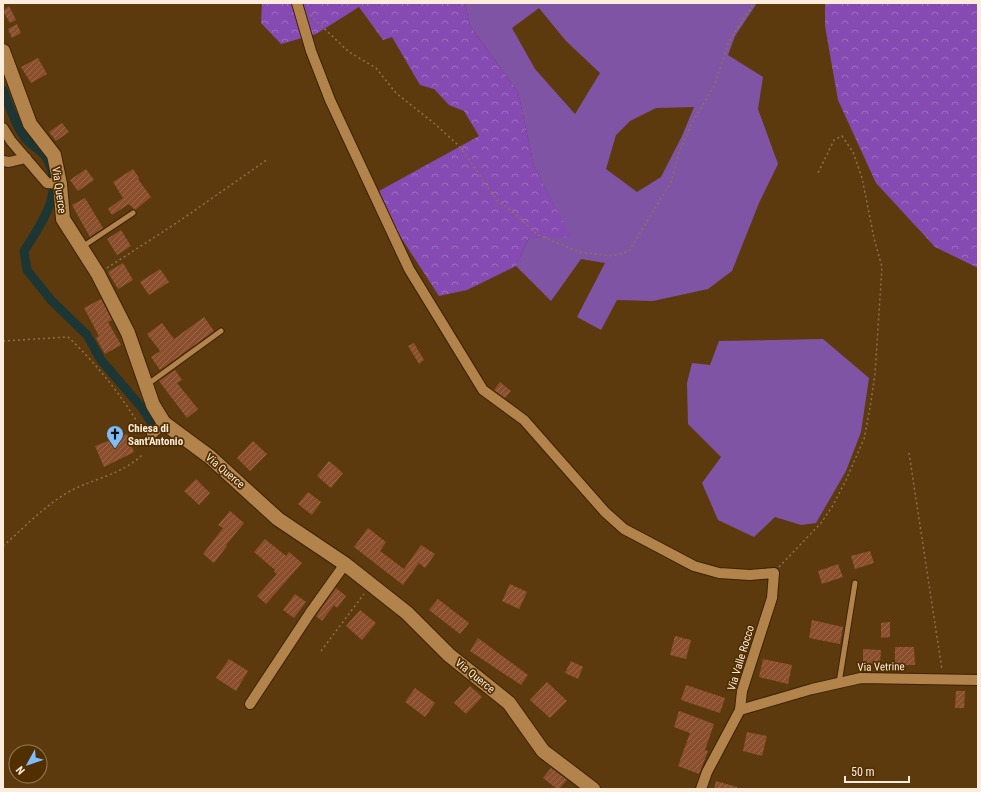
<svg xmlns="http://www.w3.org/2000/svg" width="981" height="792" viewBox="0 0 981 792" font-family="'Roboto Condensed',sans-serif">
  <defs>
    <pattern id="forest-crowns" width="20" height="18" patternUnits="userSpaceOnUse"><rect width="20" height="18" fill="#864bb3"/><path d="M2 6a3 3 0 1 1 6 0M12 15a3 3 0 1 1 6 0" fill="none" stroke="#9e6ec0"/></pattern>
    <pattern id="building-hatch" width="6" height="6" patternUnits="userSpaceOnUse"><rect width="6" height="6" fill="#8b4f2e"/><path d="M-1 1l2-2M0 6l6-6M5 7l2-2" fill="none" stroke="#9c684c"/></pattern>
  </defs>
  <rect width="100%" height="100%" fill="#5c3a0e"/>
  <g fill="#8054a5" fill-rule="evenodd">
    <path d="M 465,3 L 757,3 L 735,36 L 728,55 L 763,77 L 758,109 L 778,164 L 759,203 L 732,271 L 708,289 L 653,301 L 617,300 L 601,330 L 577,317 L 605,263 L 581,259 L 551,301 L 516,266 L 529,238 L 570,236 L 534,166 L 518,92 L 470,26 ZM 539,8 L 566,41 L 600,73 L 575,114 L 535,69 L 512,28 ZM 694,107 L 682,136 L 661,177 L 637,192 L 606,169 L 616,135 L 630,121 L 656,108 Z"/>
    <path d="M 823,339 L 869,378 L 861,432 L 846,471 L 816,523 L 801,525 L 775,517 L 754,537 L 718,520 L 702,483 L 721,457 L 688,424 L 687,383 L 692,363 L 710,365 L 719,341 Z"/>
  </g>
  <g fill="url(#forest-crowns)">
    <path d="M 262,3 L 465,3 L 470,26 L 518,92 L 534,166 L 571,237 L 529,238 L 516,266 L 467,290 L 439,296 L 400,236 L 379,191 L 479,136 L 464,111 L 449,105 L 434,89 L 420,85 L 392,37 L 383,40 L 359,7 L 316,34 L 281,44 L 261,23 Z"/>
    <path d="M 825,3 L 978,3 L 978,268 L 935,247 L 876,183 L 838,100 L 825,26 Z"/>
  </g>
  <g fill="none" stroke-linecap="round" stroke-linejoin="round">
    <path stroke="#1c3634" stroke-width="9" d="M 3,90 C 9,105 14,122 23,135 C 28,144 39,148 45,156 C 67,189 42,223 24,251 L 27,270 L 51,300 L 87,335 L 101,360 L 142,408 L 153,425"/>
  </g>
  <g fill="url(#building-hatch)">
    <path d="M 9,6 L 16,20 L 10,23 L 3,11 Z"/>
    <path d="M 17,24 L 21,33 L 12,38 L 8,29 Z"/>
    <path d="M 38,58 L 47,74 L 31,83 L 21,67 Z"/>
    <path d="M 62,123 L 69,132 L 56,141 L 49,132 Z"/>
    <path d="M 86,169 L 94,180 L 78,191 L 70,180 Z"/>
    <path d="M 133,169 L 139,178 L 138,179 L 151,197 L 135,210 L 129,204 L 112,215 L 108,209 L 123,198 L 113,182 Z"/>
    <path d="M 85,198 L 103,228 L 90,237 L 72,205 Z"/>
    <path d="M 121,230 L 131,246 L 117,255 L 107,239 Z"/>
    <path d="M 123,263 L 133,280 L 118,289 L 108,272 Z"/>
    <path d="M 160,269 L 169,282 L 149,295 L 140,282 Z"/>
    <path d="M 101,299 L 112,320 L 108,322 L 121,345 L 105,354 L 96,338 L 99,336 L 84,308 Z"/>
    <path d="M 204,317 L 214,331 L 160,370 L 151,357 L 160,351 L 147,334 L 162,323 L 174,339 Z"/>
    <path d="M 414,343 L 424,360 L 419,364 L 408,346 Z"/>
    <path d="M 175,370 L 182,380 L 177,383 L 198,409 L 187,418 L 159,381 Z"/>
    <path d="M 500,382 L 511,391 L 505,398 L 494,390 Z"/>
    <path d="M 127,434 L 134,452 L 104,467 L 95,446 Z"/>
    <path d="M 253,441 L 267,454 L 250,471 L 237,458 Z"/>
    <path d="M 329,461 L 343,473 L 331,488 L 317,476 Z"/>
    <path d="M 196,479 L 210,493 L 199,505 L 184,491 Z"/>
    <path d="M 308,492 L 321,502 L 312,515 L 298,504 Z"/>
    <path d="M 230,511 L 244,523 L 226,545 L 227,546 L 214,563 L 203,554 L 223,528 L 218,525 Z"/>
    <path d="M 368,528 L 386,542 L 380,551 L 404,569 L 421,545 L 435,554 L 425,568 L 419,563 L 403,585 L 354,547 Z"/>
    <path d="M 265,539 L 286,556 L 289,552 L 302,563 L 266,604 L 257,596 L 277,574 L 274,572 L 275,570 L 254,552 Z"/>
    <path d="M 870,551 L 874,563 L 855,569 L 851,556 Z"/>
    <path d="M 838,564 L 843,577 L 822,584 L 818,571 Z"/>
    <path d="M 510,584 L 527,592 L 519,609 L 502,601 Z"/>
    <path d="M 336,588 L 346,596 L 337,608 L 334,605 L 322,621 L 316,616 Z"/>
    <path d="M 295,594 L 306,602 L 294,618 L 283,610 Z"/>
    <path d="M 438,599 L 469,623 L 460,634 L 429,610 Z"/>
    <path d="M 360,610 L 376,623 L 362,640 L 346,626 Z"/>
    <path d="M 812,620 L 843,627 L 840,644 L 809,638 Z"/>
    <path d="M 890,622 L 890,637 L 881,638 L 881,623 Z"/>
    <path d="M 675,636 L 691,640 L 686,659 L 670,655 Z"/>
    <path d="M 478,638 L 528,675 L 521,685 L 470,651 Z"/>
    <path d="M 895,647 L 914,647 L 915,665 L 895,665 Z"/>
    <path d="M 863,649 L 881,650 L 880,664 L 863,663 Z"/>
    <path d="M 229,659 L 248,671 L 236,691 L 216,678 Z"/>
    <path d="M 763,659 L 792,665 L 788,684 L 759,677 Z"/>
    <path d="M 571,661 L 583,667 L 578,679 L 565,673 Z"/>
    <path d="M 547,682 L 567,701 L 550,718 L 530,700 Z"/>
    <path d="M 686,685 L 725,698 L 720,713 L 681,700 Z"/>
    <path d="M 470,686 L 482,697 L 466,714 L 454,703 Z"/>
    <path d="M 415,688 L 435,703 L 425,717 L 405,702 Z"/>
    <path d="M 956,691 L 965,691 L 964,708 L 955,708 Z"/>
    <path d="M 679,711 L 714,724 L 705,750 L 708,751 L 699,774 L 678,766 L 690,733 L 674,727 Z"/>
    <path d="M 747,732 L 767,736 L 762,756 L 743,751 Z"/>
    <path d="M 551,768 L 567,780 L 559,789 L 557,789 L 543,778 Z"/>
    <path d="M 716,781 L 737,787 L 737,789 L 714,789 Z"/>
  </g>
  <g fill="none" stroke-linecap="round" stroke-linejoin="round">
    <g stroke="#3b2305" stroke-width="7">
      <g id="lane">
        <path d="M 82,247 L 133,213"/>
        <path d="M 148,384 L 221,331"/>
        <path d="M 839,683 L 855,583"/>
      </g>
    </g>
    <g stroke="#3b2305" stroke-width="12">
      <g id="street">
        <path d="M 297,3 L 311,51 L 330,100 L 409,269 L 483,390 L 524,420 L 605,512 L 624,529 L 694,566 L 719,573 L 750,575 L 774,573 L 772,598 L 742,691 L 740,710 L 707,772 L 701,789"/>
        <path d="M 3,128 L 11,141 L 47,183 L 60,184"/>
        <path d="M 3,161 L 9,162 L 26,158"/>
        <path d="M 152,434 L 164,423"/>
        <path d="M 250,704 L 310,613 L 345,564"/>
        <path d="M 740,710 L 812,689 L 861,678 L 978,680"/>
      </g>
    </g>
    <g stroke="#3b2305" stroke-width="16">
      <path id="secondary" d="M 3,51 L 30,124 L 54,155 L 60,184 L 63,219 L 98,274 L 128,333 L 153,405 L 164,423 L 210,457 L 278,519 L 345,564 L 407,613 L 449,655 L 509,703 L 543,751 L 593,789"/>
    </g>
    <g stroke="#8e724f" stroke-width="1.5" stroke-dasharray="2 3" stroke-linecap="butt">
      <path d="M 310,15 L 349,52 L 376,68 L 396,93 L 435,124 L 458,145 L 468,158 L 498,202 L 512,211 L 538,235 L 579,252 L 613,256 L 629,251 L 671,182 L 679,152 L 691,125 L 715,84 L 729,41 L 754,3"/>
      <path d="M 107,268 L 181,220 L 268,159"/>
      <path d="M 3,341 L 68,337 C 94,361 117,390 136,420"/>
      <path d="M 909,453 L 942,670"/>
      <path d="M 3,546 C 25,527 46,504 72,490 C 96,478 123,474 143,454"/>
      <path d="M 779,567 L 821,523 L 832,507 L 846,480 L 864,439 L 870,408 L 875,374 L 882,267 L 874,238 L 862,178 L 853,152 L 842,136 L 834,140 L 818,173"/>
      <path d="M 321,651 L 364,594"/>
    </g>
    <use href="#lane" stroke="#b3834c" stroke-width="5"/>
    <use href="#street" stroke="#b3834c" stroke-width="10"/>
    <use href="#secondary" stroke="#b3834c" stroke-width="14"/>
  </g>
  <defs>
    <g id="church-pin" transform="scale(0.9)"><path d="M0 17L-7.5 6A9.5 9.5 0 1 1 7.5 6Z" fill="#7ebdf9" stroke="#512f00"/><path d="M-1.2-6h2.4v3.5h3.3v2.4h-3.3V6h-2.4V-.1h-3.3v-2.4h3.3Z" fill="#111"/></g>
  </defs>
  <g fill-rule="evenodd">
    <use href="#church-pin" x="115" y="434"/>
  </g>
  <g text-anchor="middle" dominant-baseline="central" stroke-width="3.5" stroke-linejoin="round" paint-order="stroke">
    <g font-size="11" fill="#fcecdc" stroke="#512f00">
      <text transform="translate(59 190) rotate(82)">Via Querce</text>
      <text transform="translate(225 471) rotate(40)">Via Querce</text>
      <text transform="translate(741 658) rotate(-73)">Via Valle Rocco</text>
      <text transform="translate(881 667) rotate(-1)">Via Vetrine</text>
      <text transform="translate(475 676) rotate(39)">Via Querce</text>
    </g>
    <g font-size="11" font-weight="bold" fill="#fcecdc" stroke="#512f00" text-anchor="start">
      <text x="128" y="428">Chiesa di<tspan x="128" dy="13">Sant'Antonio</tspan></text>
    </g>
  </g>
  <rect width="981" height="792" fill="none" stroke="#fcecdc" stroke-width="8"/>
  <g transform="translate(28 764) rotate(230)"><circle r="19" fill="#512f00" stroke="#957b58"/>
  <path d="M0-3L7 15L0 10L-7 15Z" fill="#7ebdf9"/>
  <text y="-6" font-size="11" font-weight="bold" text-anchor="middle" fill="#fcecdc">N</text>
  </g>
  <path d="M845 776v6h64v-6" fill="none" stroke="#fcecdc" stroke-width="2"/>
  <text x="851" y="776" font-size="12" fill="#fcecdc" stroke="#512f00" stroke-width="3" paint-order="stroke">50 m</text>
</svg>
